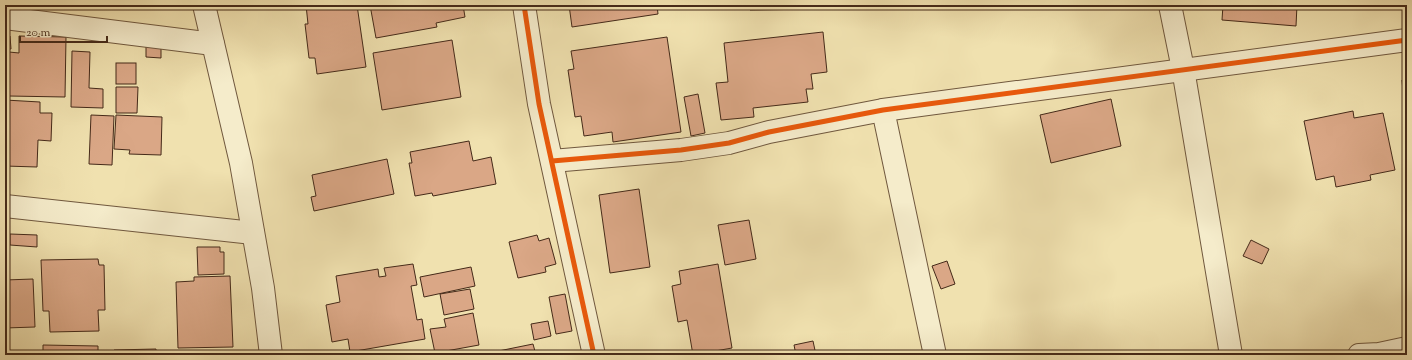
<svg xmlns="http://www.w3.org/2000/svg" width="1412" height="360" viewBox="0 0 1412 360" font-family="'Sorts Mill Goudy',serif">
  <rect width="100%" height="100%" fill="#f0e1af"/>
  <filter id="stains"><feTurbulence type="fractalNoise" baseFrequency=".005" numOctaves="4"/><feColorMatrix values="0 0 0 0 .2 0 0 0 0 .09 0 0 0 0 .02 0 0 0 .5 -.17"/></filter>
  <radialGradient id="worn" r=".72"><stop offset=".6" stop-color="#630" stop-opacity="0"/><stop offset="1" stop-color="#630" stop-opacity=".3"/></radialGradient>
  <g fill="#daa786" stroke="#452a19">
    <path d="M 306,5 L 357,5 L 366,67 L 317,74 L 315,58 L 309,58 L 305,24 L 308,24 Z"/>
    <path d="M 370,5 L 463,5 L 465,17 L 436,23 L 437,27 L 376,38 Z"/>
    <path d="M 569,5 L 657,5 L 658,14 L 572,27 Z"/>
    <path d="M 750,5 L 819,5 L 819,9 L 750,10 Z"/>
    <path d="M 1223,5 L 1297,5 L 1296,26 L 1222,20 Z"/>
    <path d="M 823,32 L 827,72 L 811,74 L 813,89 L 806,89 L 808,102 L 753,108 L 754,117 L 721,120 L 716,83 L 728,82 L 724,43 Z"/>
    <path d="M 5,36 L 10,36 L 11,49 L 5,49 Z"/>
    <path d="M 19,36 L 66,37 L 65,97 L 9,96 L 9,52 L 19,53 Z"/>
    <path d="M 667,37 L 681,132 L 613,142 L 612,132 L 584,136 L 581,116 L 575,117 L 568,70 L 574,69 L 571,51 Z"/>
    <path d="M 146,40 L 161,41 L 161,58 L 146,57 Z"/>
    <path d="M 452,40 L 461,97 L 382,110 L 373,53 Z"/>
    <path d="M 72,51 L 90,52 L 89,88 L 103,89 L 103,108 L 71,107 Z"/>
    <rect x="116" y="63" width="20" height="21"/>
    <path d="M 1402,80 L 1407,80 L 1407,138 Z"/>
    <path d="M 116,87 L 138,87 L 137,113 L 116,113 Z"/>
    <path d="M 698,94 L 705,133 L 691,136 L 684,97 Z"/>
    <path d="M 1111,99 L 1121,146 L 1051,163 L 1040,115 Z"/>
    <path d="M 5,100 L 40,102 L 40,113 L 52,113 L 51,141 L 38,140 L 37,167 L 5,166 Z"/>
    <path d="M 1353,111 L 1354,118 L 1383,113 L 1395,170 L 1370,175 L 1371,180 L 1336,187 L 1334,176 L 1316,180 L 1304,121 Z"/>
    <path d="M 91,115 L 114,116 L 112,165 L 89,164 Z"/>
    <path d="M 116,115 L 162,117 L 161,155 L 129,154 L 130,150 L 114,149 Z"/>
    <path d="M 469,141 L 473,161 L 491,157 L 496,184 L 433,196 L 432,193 L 415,196 L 409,163 L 412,163 L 410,152 Z"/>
    <path d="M 387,159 L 394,194 L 314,211 L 311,197 L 316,196 L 312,175 Z"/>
    <path d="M 639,189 L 650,267 L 610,273 L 599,195 Z"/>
    <path d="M 749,220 L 756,259 L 725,265 L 718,225 Z"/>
    <path d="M 10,234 L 37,235 L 37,247 L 10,245 Z"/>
    <path d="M 537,235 L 539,241 L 549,238 L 556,264 L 545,267 L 546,272 L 518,278 L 509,242 Z"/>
    <path d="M 1251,240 L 1269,249 L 1262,264 L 1243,256 Z"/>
    <path d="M 197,247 L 220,247 L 220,252 L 224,252 L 224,274 L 198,275 Z"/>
    <path d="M 98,259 L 99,265 L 104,265 L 105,310 L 98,310 L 99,331 L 50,332 L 49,311 L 43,311 L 41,260 Z"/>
    <path d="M 947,261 L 955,284 L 941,289 L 932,266 Z"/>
    <path d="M 413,264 L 417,285 L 411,286 L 417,320 L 422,319 L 425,339 L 350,352 L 348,339 L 332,342 L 326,305 L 340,302 L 336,276 L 378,269 L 379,277 L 386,276 L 384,268 Z"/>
    <path d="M 718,264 L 732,348 L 693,355 L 687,320 L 678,322 L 672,286 L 681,284 L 679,271 Z"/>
    <path d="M 471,267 L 475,286 L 424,297 L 420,277 Z"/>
    <path d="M 230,276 L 233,347 L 178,348 L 176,282 L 194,281 L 194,277 Z"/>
    <path d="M 33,279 L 35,327 L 5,328 L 5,280 Z"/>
    <path d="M 470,289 L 474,309 L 444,315 L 440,294 Z"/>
    <path d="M 565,294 L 572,331 L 556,334 L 549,297 Z"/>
    <path d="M 473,313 L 479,345 L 435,353 L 430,329 L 446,327 L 444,319 Z"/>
    <path d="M 548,321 L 551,336 L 534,340 L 531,324 Z"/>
    <path d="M 813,341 L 816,355 L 796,355 L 794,345 Z"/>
    <path d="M 533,344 L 536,355 L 479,355 Z"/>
    <path d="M 43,345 L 98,346 L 98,355 L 43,355 Z"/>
    <path d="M 156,349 L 156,355 L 114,355 L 114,350 Z"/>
  </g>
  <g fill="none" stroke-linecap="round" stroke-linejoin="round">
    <g stroke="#70583e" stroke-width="24">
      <g id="minor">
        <path d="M 204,5 L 241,163 L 263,288 L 271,355"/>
        <path d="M 524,5 L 539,104 L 594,355"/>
        <path d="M 1170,5 L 1183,69 L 1231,355"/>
        <path d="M 5,18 L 213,44"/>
        <path d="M 883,110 L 935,355"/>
        <path d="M 552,161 L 681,150 L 729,143 L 769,132 L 883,110 L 1407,40"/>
        <path d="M 5,206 L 253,233"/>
        <path d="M 1359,355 L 1379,354 L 1407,348"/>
      </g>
    </g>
    <use href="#minor" stroke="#f5eccb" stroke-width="22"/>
    <g stroke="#f5eccb" stroke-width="8">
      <g id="cycleway">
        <path d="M 524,5 L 539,104 L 594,355"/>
        <path d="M 552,161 L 681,150 L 729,143 L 769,132 L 883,110 L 1407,40"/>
      </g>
    </g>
    <use href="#cycleway" stroke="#e8590c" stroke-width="5"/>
  </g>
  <rect width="1412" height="360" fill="none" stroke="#f0e1af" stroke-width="20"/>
  <rect x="6" y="6" width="1400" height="348" fill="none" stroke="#452a19" stroke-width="2"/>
  <rect x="10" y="10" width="1392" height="340" fill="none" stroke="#452a19"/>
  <path d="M20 36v6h87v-6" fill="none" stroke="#452a19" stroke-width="2"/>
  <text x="26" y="36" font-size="12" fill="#452a19" stroke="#f5eccb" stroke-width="3" paint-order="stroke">20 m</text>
  <rect width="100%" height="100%" filter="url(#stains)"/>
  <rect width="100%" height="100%" fill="url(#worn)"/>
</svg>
